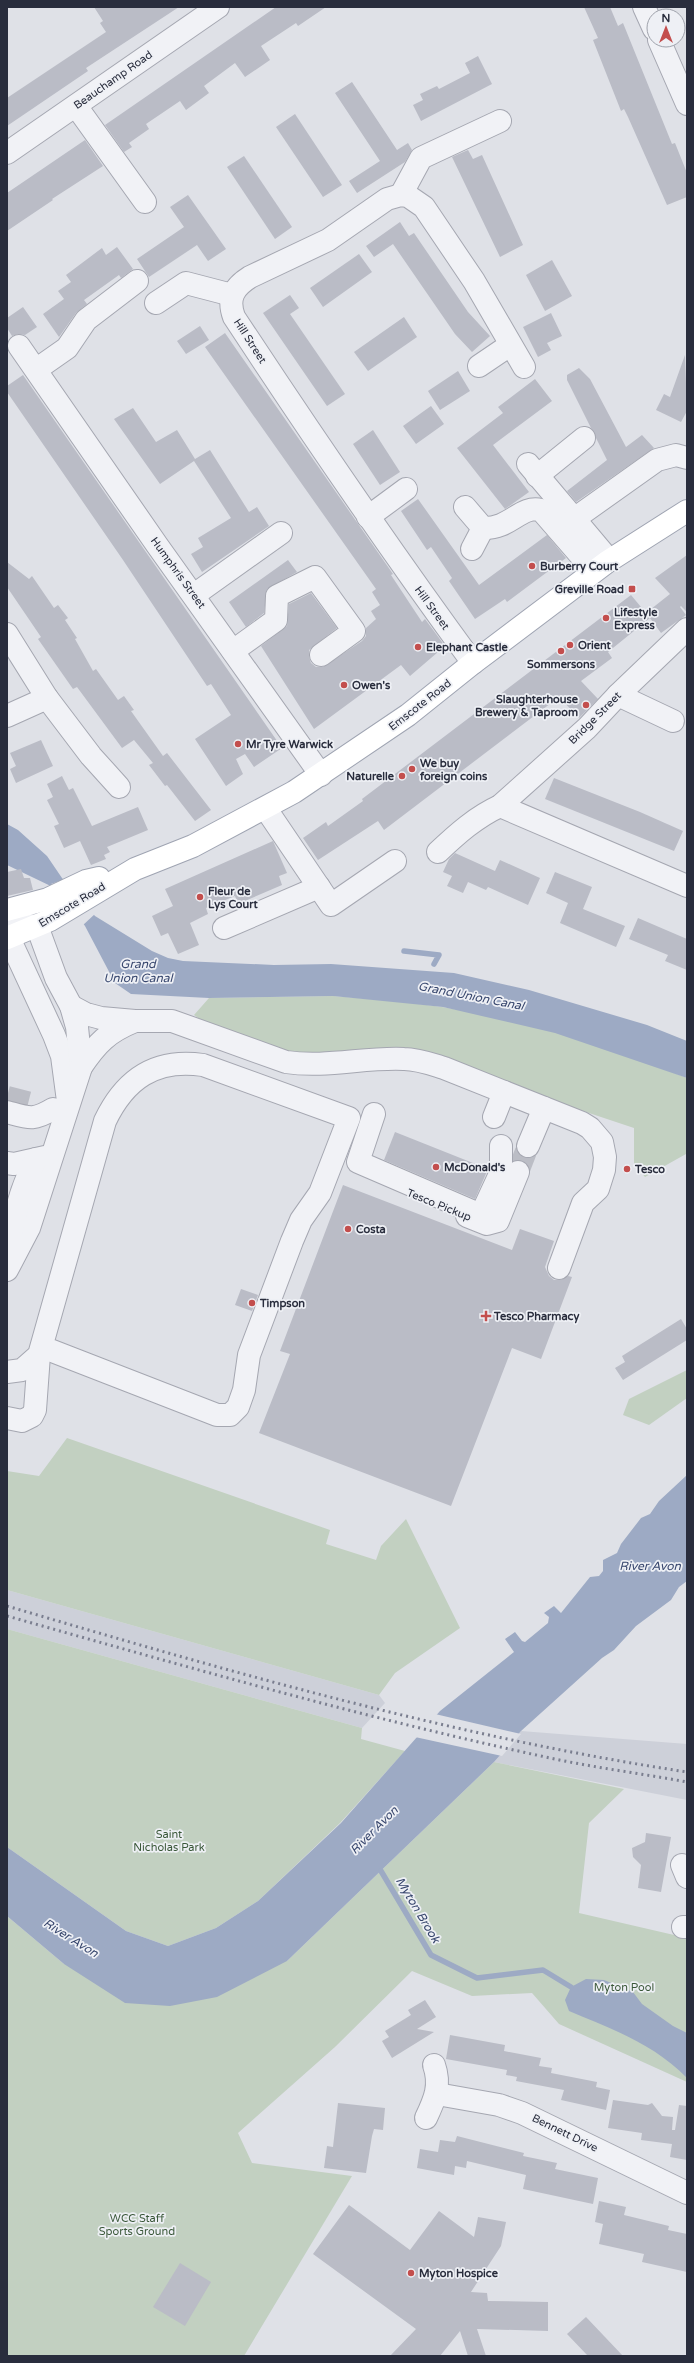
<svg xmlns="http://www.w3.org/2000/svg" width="694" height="2363" viewBox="0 0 694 2363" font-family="'Varela Round',sans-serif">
  <rect width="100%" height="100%" fill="#dfe1e7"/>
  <g fill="#cdd0d9">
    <path d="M 7,1590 L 379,1695 L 385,1703 L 362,1728 L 7,1629 Z"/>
    <path d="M 521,1731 L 687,1744 L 687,1800 L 494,1762 Z"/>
  </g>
  <g fill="#c2d0c1">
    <path d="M 333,996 C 370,999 406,1002 442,1007 C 525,1020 609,1046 687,1078 L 687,1155 L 686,1154 L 645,1177 L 634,1164 L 634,1128 L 550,1100 L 466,1068 L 283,1053 L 215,1030 L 194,1015 L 209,998 Z"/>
    <path d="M 687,1370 L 687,1398 L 649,1425 L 623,1415 L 629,1399 Z"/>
    <path d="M 67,1438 L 330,1530 L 326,1544 L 376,1560 L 381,1546 L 406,1519 L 460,1628 L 395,1673 L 379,1695 L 7,1590 L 7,1471 L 39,1476 Z"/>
    <path d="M 7,1629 L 362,1728 L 361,1739 L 405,1751 L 340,1823 L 258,1901 L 216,1928 L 168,1946 L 126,1931 L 7,1847 Z"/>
    <path d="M 494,1762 L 624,1789 L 589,1823 L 579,1913 L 687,1938 L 687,2082 L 559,2024 L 532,1993 L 472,1996 L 412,1971 L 335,2047 L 238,2133 L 252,2163 L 352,2176 L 244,2356 L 7,2356 L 7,1916 L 64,1964 L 287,1961 Z"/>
  </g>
  <g fill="#9daac4">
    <path d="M 7,824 L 18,830 L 47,856 L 62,878 L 95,916 L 152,951 L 168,958 L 183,961 L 274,965 L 331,964 L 454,973 L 529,990 L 647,1025 L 687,1041 L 687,1078 L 555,1033 L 443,1007 L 333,996 L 209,998 L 131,994 L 115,983 L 85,926 L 59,890 L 7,865 Z"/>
    <path d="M 687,1475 L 687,1581 L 679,1587 L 671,1600 L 636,1626 L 614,1650 L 602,1658 L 521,1731 L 494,1762 L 287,1961 L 217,1997 L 170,2006 L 125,2003 L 64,1964 L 7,1916 L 7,1847 L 126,1931 L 168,1946 L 216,1928 L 258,1901 L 341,1823 L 440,1711 L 514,1652 L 505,1639 L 515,1632 L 522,1641 L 525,1642 L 548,1623 L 549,1617 L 544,1613 L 554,1606 L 561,1613 L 590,1577 L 599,1576 L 603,1571 L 603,1560 L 617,1553 L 621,1544 L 641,1518 L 650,1514 L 659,1501 Z"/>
    <path d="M 586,1979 L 604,1980 L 633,1992 L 642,2004 L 673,2026 L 687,2033 L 687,2078 C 654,2044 612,2029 569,2011 L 565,2000 L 571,1987 Z"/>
  </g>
  <g fill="#dfe1e7">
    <path d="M 65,879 L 96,913 L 82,926 L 51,884 Z"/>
    <path d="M 435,1714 L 521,1734 L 502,1756 L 415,1737 Z"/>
  </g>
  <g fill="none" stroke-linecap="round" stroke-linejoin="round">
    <g stroke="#9daac4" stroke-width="5.5">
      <path d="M 404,951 L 439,955 L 434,964"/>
      <path d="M 381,1871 L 431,1955 L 477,1978 L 543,1970 L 571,1987"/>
    </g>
  </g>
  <g fill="#babcc6">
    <path d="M 94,7 L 179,7 L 86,68 L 88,71 L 7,126 L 7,98 L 106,32 L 100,23 L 103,21 Z"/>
    <path d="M 276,7 L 326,7 L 298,26 L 296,23 L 261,46 L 270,60 L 245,77 L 235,63 L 204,86 L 209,93 L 186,110 L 180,101 L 146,124 L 149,129 L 129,143 L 132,147 L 124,152 L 105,125 Z"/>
    <path d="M 584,7 L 610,7 L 618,26 L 623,23 L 672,144 L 675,143 L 687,173 L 687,197 L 667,205 L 628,117 L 624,109 L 621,111 L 593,40 L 598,38 Z"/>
    <path d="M 478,56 L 492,84 L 421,121 L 413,105 L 423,100 L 420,94 L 437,86 L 439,89 L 470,73 L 465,63 Z"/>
    <path d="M 352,82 L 397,150 L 408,143 L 412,150 L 405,162 L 357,193 L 349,181 L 380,161 L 335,93 Z"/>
    <path d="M 295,114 L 342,185 L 323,197 L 276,127 Z"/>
    <path d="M 85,140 L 103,166 L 52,199 L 53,200 L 7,231 L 7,193 Z"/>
    <path d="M 468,150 L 473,159 L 482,155 L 523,245 L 500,257 L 452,157 Z"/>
    <path d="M 244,156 L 292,227 L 275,239 L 227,167 Z"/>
    <path d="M 188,195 L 226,249 L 208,261 L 197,245 L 149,277 L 137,259 L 184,227 L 170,207 Z"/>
    <path d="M 400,222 L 409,236 L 414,233 L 468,312 L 490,336 L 472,352 L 455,334 L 393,244 L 374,257 L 366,246 Z"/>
    <path d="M 117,247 L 133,269 L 121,278 L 119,275 L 84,300 L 87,304 L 76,313 L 59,337 L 43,314 L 64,299 L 58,291 L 71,282 L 66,275 L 102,248 L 106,255 Z"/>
    <path d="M 359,254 L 372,272 L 323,307 L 310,288 Z"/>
    <path d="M 552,260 L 572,296 L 545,311 L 526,275 Z"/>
    <path d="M 290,295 L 299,308 L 290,314 L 345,394 L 327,406 L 263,313 Z"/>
    <path d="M 23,307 L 37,327 L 25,335 L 18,334 L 12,336 L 7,328 L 7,318 Z"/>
    <path d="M 551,313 L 562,336 L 547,343 L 551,350 L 538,357 L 523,327 Z"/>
    <path d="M 404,317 L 417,337 L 368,371 L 354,352 Z"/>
    <path d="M 200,326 L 209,340 L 186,354 L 177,341 Z"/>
    <path d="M 225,333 L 393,574 L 391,575 L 422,622 L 425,619 L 445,646 L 410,676 L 401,665 L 314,729 L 261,646 L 287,626 L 289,604 L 311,593 L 337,628 L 309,650 L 309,657 L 311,663 L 316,667 L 323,667 L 362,641 L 366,636 L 366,628 L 376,619 L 371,611 L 380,605 L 372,592 L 376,589 L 205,347 Z"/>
    <path d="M 685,355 L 687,411 L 681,422 L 656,410 L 664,394 L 670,397 Z"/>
    <path d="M 579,368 L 590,379 L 626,447 L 642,435 L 654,448 L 576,502 L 567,491 L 607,460 L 567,380 L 567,375 Z"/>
    <path d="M 458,371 L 470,391 L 440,410 L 428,391 Z"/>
    <path d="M 23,375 L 282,748 L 254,767 L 245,754 L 236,759 L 243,774 L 226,786 L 195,739 L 231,715 L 211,684 L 207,686 L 123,560 L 7,392 L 7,386 Z"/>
    <path d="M 535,379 L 552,401 L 493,445 L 529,492 L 505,509 L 457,448 L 503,413 L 498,407 Z"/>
    <path d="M 431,406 L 444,424 L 416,444 L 403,426 Z"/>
    <path d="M 133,408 L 156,442 L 177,430 L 195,459 L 210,450 L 249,512 L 257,507 L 269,526 L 202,572 L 191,554 L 203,547 L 198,538 L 231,518 L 194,461 L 160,484 L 114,419 Z"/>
    <path d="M 373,430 L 400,472 L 380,485 L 353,444 Z"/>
    <path d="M 418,499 L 479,585 L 547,535 L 566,558 L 507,602 L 505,599 L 475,619 L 449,581 L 452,578 L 431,547 L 427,550 L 401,511 Z"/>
    <path d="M 687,555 L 687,612 L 681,606 L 680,607 L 686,615 L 661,633 L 650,618 L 608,652 L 612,658 L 581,681 L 598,699 L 579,718 L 559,697 L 384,830 L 378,821 L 318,860 L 303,838 L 326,822 L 328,826 L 363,801 L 362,799 L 631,595 L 646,613 L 670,594 L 655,578 Z"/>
    <path d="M 288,560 L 297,572 L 267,589 L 264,613 L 246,627 L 229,602 Z"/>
    <path d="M 7,562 L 29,579 L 32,576 L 54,608 L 58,605 L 68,618 L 65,620 L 77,638 L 75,639 L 93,671 L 96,669 L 118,700 L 124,696 L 134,710 L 131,711 L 163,756 L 167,753 L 211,810 L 195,821 L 167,785 L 165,786 L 149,765 L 153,763 L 134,740 L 122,748 L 77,687 L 73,689 L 38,639 L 41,637 L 7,587 Z"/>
    <path d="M 41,740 L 53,766 L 16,783 L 10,769 L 16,766 L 10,753 Z"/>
    <path d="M 62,776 L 69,790 L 73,788 L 92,826 L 138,807 L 148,830 L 107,847 L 110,852 L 104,855 L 106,859 L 91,865 L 80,841 L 64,848 L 54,826 L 59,824 L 47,800 L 53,797 L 47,784 Z"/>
    <path d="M 554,778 L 640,812 L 683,831 L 674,851 L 545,799 Z"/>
    <path d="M 273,841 L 287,873 L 279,876 L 282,885 L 238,904 L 235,896 L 206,908 L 208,914 L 190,923 L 199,945 L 178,954 L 168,933 L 161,936 L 152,916 L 173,906 L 165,889 Z"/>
    <path d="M 455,853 L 495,871 L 500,860 L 540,878 L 528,905 L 488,887 L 486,890 L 468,882 L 463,893 L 447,886 L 452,876 L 443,872 L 449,859 Z"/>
    <path d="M 21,869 L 24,878 L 30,878 L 33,890 L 7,896 L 7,872 Z"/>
    <path d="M 555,872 L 592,887 L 583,909 L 625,926 L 616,947 L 560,923 L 568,903 L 546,893 Z"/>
    <path d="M 638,918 L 687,939 L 687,970 L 665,961 L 668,955 L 629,939 Z"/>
    <path d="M 395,1132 L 488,1169 L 475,1199 L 384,1160 Z"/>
    <path d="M 518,1153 L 524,1158 L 532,1158 L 529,1166 L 523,1161 L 515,1160 Z"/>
    <path d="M 343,1185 L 512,1250 L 520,1229 L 554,1241 L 545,1267 L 549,1276 L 554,1280 L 561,1280 L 568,1276 L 572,1277 L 541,1359 L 512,1348 L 451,1506 L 259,1433 L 290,1354 L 280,1351 Z"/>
    <path d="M 241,1289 L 258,1295 L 252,1311 L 235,1305 Z"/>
    <path d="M 681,1319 L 687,1329 L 687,1340 L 623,1380 L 615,1368 L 625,1362 L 622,1356 Z"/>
    <path d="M 646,1833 L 671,1837 L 661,1892 L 638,1888 L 641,1865 L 633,1857 L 632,1848 L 645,1842 Z"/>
    <path d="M 425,2000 L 436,2017 L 417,2029 L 434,2032 L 392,2058 L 382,2041 L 389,2037 L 385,2031 L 411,2015 L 408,2010 Z"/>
    <path d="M 450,2035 L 505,2045 L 504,2051 L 541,2058 L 539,2066 L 552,2068 L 551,2073 L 597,2082 L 596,2087 L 610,2090 L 606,2110 L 561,2100 L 564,2090 L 516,2081 L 517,2077 L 506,2075 L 507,2070 L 446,2059 Z"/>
    <path d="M 613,2100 L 648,2105 L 652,2103 L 662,2116 L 673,2117 L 672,2130 L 675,2130 L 679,2105 L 687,2106 L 687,2160 L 670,2157 L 672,2144 L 641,2140 L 642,2133 L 608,2128 Z"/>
    <path d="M 338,2103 L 385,2108 L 383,2130 L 374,2129 L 372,2136 L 366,2173 L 324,2168 L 327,2146 L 333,2147 Z"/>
    <path d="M 457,2136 L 524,2153 L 523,2156 L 557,2163 L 555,2169 L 598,2178 L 593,2204 L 523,2189 L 526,2175 L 467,2161 L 466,2168 L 455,2166 L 454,2175 L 417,2168 L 420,2149 L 438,2152 L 440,2140 L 455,2142 Z"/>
    <path d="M 599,2201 L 626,2207 L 624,2215 L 669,2226 L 668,2230 L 687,2234 L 687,2272 L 642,2262 L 644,2254 L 599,2244 L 603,2224 L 595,2222 Z"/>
    <path d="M 349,2205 L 410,2250 L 439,2211 L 474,2237 L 478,2217 L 506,2222 L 501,2246 L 471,2292 L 487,2293 L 488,2301 L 548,2302 L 548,2331 L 477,2329 L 486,2356 L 468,2356 L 460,2331 L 440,2356 L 390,2356 L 416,2329 L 313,2254 Z"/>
    <path d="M 180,2263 L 211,2282 L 185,2326 L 153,2307 Z"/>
    <path d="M 586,2317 L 623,2356 L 588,2356 L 567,2334 Z"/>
  </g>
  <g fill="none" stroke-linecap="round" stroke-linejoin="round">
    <g stroke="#bbbdc5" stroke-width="22" stroke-dasharray="22 11" stroke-linecap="butt">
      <path d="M 7,1097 L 38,1105"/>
      <path d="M 518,1172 L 528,1146"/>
    </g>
    <g stroke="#a5a7b1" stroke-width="24">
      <g id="minor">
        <path d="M 644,7 L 654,29"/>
        <path d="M 659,40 L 687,104"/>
        <path d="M 76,106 L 145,202"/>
        <path d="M 7,153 L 218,7"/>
        <path d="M 401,195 L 421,158 L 500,121"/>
        <path d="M 156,303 L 186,283 L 232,295"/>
        <path d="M 19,346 L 157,545 L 321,775"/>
        <path d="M 479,366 L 510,345"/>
        <path d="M 37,369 L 67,348 L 86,320 L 137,281"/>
        <path d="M 528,464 L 609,560"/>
        <path d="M 537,476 L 584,438"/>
        <path d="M 465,507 L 483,528 C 511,529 520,505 541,510 L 594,571"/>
        <path d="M 368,517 L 406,489"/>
        <path d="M 574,519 L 657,460 L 676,455 L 687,458"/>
        <path d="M 472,549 L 483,528"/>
        <path d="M 194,595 L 281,533"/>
        <path d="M 7,634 L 47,698 L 91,756 L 119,787"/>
        <path d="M 233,651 L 276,620 L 277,596 L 315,577 L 354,631 L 321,655"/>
        <path d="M 473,663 C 390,550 311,434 234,317 C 227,298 234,287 250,277 L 328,240 L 387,199 L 401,195 L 408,196 L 424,207 L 474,281 L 524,367"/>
        <path d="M 618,695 L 673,721"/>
        <path d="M 7,716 L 47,698"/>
        <path d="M 500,806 L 687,886"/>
        <path d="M 266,809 L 331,905 L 395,861"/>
        <path d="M 438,852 C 457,834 476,817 500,806 L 587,728 L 618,695 L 687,629"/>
        <path d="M 20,922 L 9,938 L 54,1035 L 62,1056 L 68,1101"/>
        <path d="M 7,926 L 18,924 L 37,926 L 56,978 L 71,1006 L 77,1027 L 81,1067 L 29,1228 L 7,1270"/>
        <path d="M 224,928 L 319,887"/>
        <path d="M 71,1006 L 86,1014 L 101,1018 L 135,1021 L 172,1021 L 286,1062 C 326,1068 365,1057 404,1059 C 418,1059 431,1064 444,1068 L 582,1123 L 590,1128 L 602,1142 L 605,1157 L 604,1170 L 598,1189 L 583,1203 L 559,1268"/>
        <path d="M 81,1067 C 97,1043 108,1032 135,1021"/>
        <path d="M 7,1112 C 29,1118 33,1121 53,1109 L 66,1111"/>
        <path d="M 374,1114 L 358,1162 L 481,1215 L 501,1172"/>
        <path d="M 494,1117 L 504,1092"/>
        <path d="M 501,1146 L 501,1187"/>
        <path d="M 528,1146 L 544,1108"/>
        <path d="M 7,1163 L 14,1164 L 45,1157"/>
        <path d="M 467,1216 L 487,1224 L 498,1221 L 518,1172"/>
        <path d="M 8,1255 C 12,1223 21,1187 36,1159"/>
        <path d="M 7,1372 L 22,1370 L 39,1355 L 105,1121 C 125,1079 155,1058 203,1065 L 349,1118 L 320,1193 L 301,1220 L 292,1241 L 249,1355 L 244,1390 L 238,1407 L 230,1415 L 217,1415 L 42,1347"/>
        <path d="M 7,1418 L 22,1421 L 32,1416 L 35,1410 L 39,1355"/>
        <path d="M 682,1865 L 687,1877"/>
        <path d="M 683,1927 L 687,1927"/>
        <path d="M 437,2094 L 499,2105 L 522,2113 L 687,2193"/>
        <path d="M 426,2118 C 435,2099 441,2085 434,2065"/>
      </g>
    </g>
    <g stroke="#9fa4b2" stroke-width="24">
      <g id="major">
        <path d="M 7,910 L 48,899 L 86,881 L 99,878"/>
        <path d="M 7,938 L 50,920 L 135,869 L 193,846 L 294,792 L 408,715 L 473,663 L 607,562 L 687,511"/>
      </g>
    </g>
    <use href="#minor" stroke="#f1f2f6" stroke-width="22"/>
    <use href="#major" stroke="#fff" stroke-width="22"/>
    <g stroke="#7a7e8f" stroke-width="3" stroke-dasharray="2 4" stroke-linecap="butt">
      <path d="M 7,1606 C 230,1672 456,1737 687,1772"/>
      <path d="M 7,1616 C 184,1666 361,1717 541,1756 C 589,1767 639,1773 687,1782"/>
    </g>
  </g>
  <g fill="#c34e4d" stroke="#eef0f5" stroke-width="1.5">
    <circle cx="532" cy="566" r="4"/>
    <rect x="628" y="585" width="8" height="8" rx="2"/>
    <circle cx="606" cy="618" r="4"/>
    <circle cx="570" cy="645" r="4"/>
    <circle cx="418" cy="647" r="4"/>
    <circle cx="561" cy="651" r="4"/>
    <circle cx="344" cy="685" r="4"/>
    <circle cx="586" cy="705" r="4"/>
    <circle cx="238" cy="744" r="4"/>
    <circle cx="412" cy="769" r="4"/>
    <circle cx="402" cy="776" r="4"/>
    <circle cx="200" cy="897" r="4"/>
    <circle cx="436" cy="1167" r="4"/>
    <circle cx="627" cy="1169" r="4"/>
    <circle cx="348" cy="1229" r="4"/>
    <circle cx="252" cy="1303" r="4"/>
    <path d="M484 1310h4v4h4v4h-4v4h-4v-4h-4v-4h4z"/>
    <circle cx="411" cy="2273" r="4"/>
  </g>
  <g text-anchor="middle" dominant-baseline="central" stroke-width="3.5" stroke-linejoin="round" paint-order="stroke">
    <g font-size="11" fill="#292d3d" stroke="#eef0f5">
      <text transform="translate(113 80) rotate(-35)">Beauchamp Road</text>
      <text transform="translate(250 341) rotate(57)">Hill Street</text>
      <text transform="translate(178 573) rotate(54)">Humphris Street</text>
      <text transform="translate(432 608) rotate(54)">Hill Street</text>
      <text transform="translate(420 705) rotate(-38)">Emscote Road</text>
      <text transform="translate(595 718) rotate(-45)">Bridge Street</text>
      <text transform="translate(72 905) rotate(-31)">Emscote Road</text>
      <text transform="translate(439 1205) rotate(22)">Tesco Pickup</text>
      <text transform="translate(565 2133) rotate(26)">Bennett Drive</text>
    </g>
    <g font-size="11" font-weight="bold" fill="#292d3d" stroke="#eef0f5" text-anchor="start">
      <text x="540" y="566">Burberry Court</text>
      <text x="624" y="589" text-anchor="end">Greville Road</text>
      <text x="614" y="612">Lifestyle<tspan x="614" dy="13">Express</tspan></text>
      <text x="578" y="645">Orient</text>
      <text x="426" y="647">Elephant Castle</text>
      <text x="561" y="664" text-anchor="middle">Sommersons</text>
      <text x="352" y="685">Owen's</text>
      <text x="578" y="699" text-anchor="end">Slaughterhouse<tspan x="578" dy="13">Brewery &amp; Taproom</tspan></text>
      <text x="246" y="744">Mr Tyre Warwick</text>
      <text x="420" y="763">We buy<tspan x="420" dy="13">foreign coins</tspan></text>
      <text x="394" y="776" text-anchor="end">Naturelle</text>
      <text x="208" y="891">Fleur de<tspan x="208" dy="13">Lys Court</tspan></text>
      <text x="444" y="1167">McDonald's</text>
      <text x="635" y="1169">Tesco</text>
      <text x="356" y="1229">Costa</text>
      <text x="260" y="1303">Timpson</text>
      <text x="494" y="1316">Tesco Pharmacy</text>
      <text x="419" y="2273">Myton Hospice</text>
    </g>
    <g font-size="11" fill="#395738" stroke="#eef0f5">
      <text x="169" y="1834">Saint<tspan x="169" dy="13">Nicholas Park</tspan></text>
      <text x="624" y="1987">Myton Pool</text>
      <text x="137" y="2218">WCC Staff<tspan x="137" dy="13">Sports Ground</tspan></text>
    </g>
    <g font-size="12" font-style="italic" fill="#37466d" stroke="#eef0f5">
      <text x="138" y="964">Grand<tspan x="138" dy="14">Union Canal</tspan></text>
      <text transform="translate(471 996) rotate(11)">Grand Union Canal</text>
      <text x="650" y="1566">River Avon</text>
      <text transform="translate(374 1830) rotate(-45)">River Avon</text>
      <text transform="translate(418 1910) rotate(59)">Myton Brook</text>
      <text transform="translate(71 1938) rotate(32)">River Avon</text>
    </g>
  </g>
  <rect width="694" height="2363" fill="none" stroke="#292d3d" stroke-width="16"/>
  <g transform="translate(666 28)"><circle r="19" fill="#eef0f5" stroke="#9fa2ab"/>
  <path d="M0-3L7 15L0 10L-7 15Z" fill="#c34e4d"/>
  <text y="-6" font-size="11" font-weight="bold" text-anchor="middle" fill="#292d3d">N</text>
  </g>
</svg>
